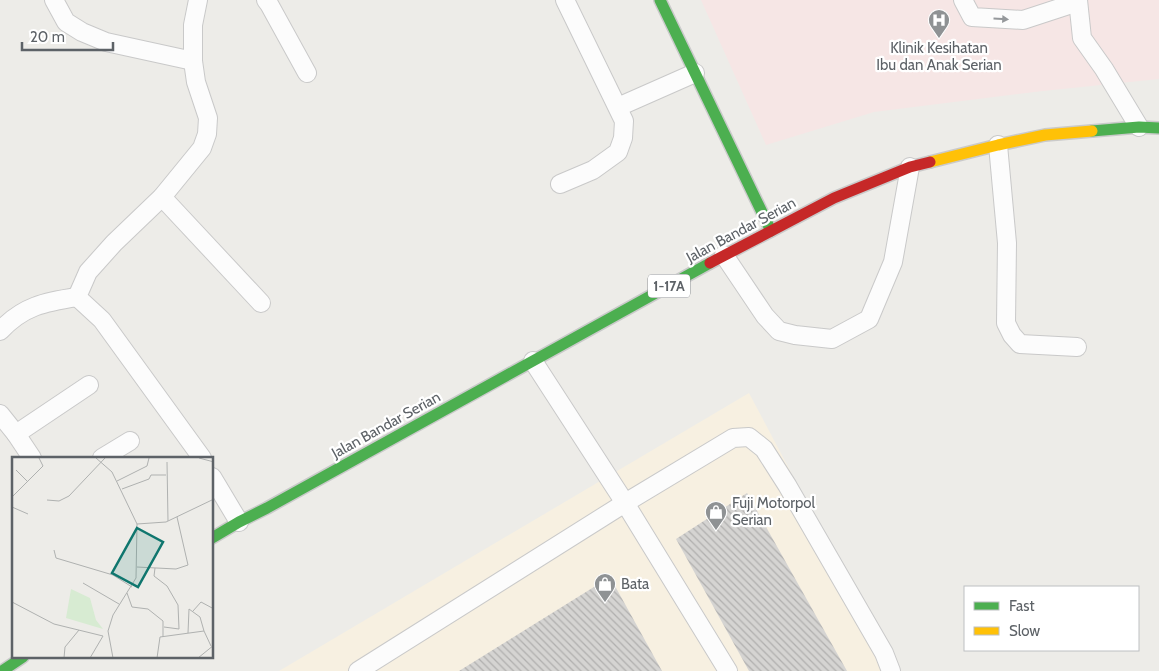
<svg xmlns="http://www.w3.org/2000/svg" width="1159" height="671" viewBox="0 0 1159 671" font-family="Cabin,sans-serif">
  <defs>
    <pattern id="building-back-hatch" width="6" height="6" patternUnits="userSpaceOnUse" patternTransform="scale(1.25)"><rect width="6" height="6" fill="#d5d4d2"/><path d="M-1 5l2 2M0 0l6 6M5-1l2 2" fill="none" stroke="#b0afae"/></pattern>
  </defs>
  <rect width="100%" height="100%" fill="#edece8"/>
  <path fill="#f7f0e1" d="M 749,393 L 896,671 L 279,671 Z"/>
  <path fill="#f6e6e5" d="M 701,0 L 1159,0 L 1159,79 L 1043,91 L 874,112 L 766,145 Z"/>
  <g fill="url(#building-back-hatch)">
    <path d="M 747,493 L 847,671 L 749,671 L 676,539 Z"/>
    <path d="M 610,577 L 662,671 L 459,671 Z"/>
  </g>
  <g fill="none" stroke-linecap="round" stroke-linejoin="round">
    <g stroke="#c9c9c9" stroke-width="20">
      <g id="lane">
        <path d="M 54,0 L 66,22 L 82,32 L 106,42 L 193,61"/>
        <path d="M 198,0 L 193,25 L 193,61 L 196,82 L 208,118 L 207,134 L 202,148 L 162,197 L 114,243 L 88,272 L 77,297 L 102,320 L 202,458"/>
        <path d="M 266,0 L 269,4 L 307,73"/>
        <path d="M 963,0 L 972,17 L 1023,20 L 1078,2"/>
        <path d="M 1078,0 L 1082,38 L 1104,69 L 1139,127"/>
        <path d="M 618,107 L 695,73"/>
        <path d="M 998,145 L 1007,243 L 1006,323 L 1012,335 L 1020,344 L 1077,347"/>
        <path d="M 560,184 L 593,170 L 618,152 L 623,138 L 624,121 L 565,0"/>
        <path d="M 162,197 L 261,303"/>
        <path d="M 724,255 L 765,316 L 779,331 L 795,335 L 832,339 L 869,319 L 893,262 L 910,167"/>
        <path d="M 0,331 C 23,306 45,302 77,297"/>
        <path d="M 533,361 L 625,503 L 728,671"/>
        <path d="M 0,414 L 16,434 L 89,385"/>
        <path d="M 16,434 L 32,458"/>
        <path d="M 102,458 L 130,441"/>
        <path d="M 212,477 L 239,522"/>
        <path d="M 358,671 L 625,503 L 733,438 L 749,437 L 764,449 L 787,485 L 884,653 L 891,671"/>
      </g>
    </g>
    <g stroke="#cacaca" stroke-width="14">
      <g id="fast">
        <path d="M 660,0 L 771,231"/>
        <path d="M 1092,131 L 1139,127 L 1159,128"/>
        <path d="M 212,538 L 239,522 L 267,508 L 710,263"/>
        <path d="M 2,671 L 23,657"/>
      </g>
    </g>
    <g stroke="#cacaca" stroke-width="14">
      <path id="slow" d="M 930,162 L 998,145 L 1045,135 L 1092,131"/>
    </g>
    <g stroke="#cacaca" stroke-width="14">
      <path id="jam" d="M 710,263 L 834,198 L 910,167 L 930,162"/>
    </g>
    <use href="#lane" stroke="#fcfcfc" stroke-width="18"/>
    <use href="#fast" stroke="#4caf50" stroke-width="11"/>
    <use href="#slow" stroke="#ffc107" stroke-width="11"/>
    <use href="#jam" stroke="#c62828" stroke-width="11"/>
  </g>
  <defs><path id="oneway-solid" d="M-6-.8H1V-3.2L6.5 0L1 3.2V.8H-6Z" transform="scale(1.25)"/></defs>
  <use fill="#95989b" href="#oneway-solid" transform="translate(1001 19) rotate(3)"/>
  <defs>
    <g id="hospital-pin" transform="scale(1.125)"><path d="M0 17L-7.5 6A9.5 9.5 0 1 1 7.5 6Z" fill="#8f9294" stroke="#fff"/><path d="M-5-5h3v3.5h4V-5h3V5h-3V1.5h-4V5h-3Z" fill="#fff"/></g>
    <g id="shop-pin" transform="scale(1.125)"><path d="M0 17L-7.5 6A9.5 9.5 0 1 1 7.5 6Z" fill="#8f9294" stroke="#fff"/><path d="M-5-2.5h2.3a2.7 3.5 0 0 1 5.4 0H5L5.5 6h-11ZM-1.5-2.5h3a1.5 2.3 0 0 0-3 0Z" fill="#fff"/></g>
  </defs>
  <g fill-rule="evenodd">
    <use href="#hospital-pin" x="939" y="20"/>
    <use href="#shop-pin" x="716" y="512"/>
    <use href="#shop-pin" x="605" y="584"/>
  </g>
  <g text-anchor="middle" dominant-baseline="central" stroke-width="4.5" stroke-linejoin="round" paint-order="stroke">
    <rect fill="#fff" stroke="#8e9195" stroke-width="1" x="648" y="274.5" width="42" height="23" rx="4"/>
    <g font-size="14" font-weight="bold" fill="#5d6267">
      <text x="669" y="286">1-17A</text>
    </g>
    <g font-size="15" fill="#5d6267" stroke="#fff" text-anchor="start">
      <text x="939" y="48" text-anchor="middle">Klinik Kesihatan<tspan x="939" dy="17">Ibu dan Anak Serian</tspan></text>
      <text x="732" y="503">Fuji Motorpol<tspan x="732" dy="17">Serian</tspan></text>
      <text x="621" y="584">Bata</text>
    </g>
    <g font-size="15" fill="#5d6267" stroke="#fff">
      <text transform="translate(741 230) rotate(-28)">Jalan Bandar Serian</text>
      <text transform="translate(386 425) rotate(-29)">Jalan Bandar Serian</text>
    </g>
  </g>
  <g transform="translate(12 457)">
    <rect width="201" height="201" fill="#edece8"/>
    <path d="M 59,132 L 78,141 L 84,163 L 91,172 L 54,161 Z" fill="#d7ebd2"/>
    <path fill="none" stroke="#afb1b0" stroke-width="1" d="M 84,1 L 100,15 L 125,67 L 124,121 L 101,158 L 96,174 L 101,201M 187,1 L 202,5M 155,5 L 156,64M 4,13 L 16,25M 105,24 L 135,9 L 137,1M 110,32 L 137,22 L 139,18 L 154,18M 0,40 L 31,9 L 27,1M 35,43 L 47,44 L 57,39 L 93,1M 0,50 L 16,57M 125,67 L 154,65 L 202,42M 42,93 L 44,101 L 101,118 L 120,130M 125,110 L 164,112 L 176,108 L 165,60M 143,111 L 142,119 L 155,129 L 166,148 L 167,172 L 152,170M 71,126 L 107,147M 115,136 L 120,150 L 136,152 L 151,164 L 151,180M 0,145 L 42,167 L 91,179M 181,154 L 189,145 L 202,152M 176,176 L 177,152 L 188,160 L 192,174M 52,201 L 53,190 L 67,173M 78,201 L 91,179M 145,201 L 148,180 L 192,174 L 199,189M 186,201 L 202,188"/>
    <path fill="#0f766e" fill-opacity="0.15" stroke="#0f766e" stroke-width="2.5" d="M 125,71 L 151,85 L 126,130 L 100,116 Z"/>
    <rect width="201" height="201" fill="none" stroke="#5d6267" stroke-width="2.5"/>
  </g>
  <rect x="964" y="586" width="175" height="65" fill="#ffffff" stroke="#bec0c2"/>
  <rect x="974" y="602" width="25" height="8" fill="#4caf50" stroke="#bec0c2"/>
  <text x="1009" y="611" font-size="15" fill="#5d6267">Fast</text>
  <rect x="974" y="627" width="25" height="8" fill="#ffc107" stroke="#bec0c2"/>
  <text x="1009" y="636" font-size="15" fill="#5d6267">Slow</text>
  <path d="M22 42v8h91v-8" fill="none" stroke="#5d6267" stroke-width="2.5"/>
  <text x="30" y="42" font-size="15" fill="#5d6267" stroke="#ffffff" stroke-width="4" paint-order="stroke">20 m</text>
</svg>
